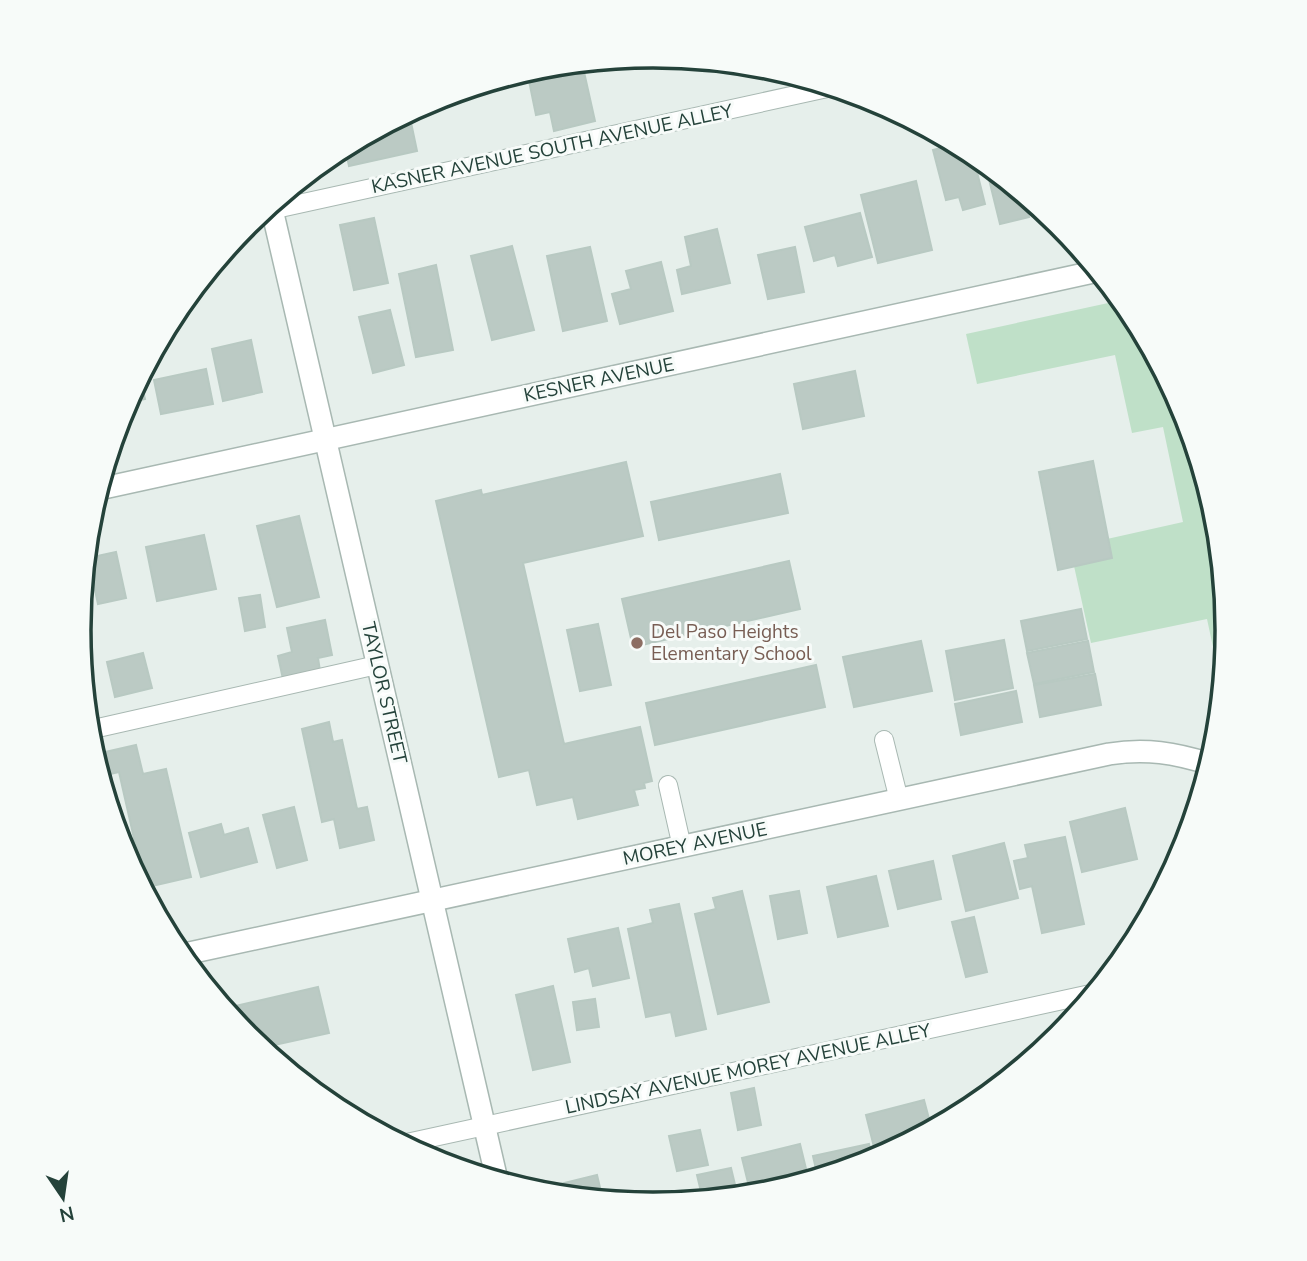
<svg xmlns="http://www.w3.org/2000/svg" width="1307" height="1261" viewBox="0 0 1307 1261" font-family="'Nunito Sans',sans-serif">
  <rect width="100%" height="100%" fill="#e6efeb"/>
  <path fill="#bfe0c8" d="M 1122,300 L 1131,312 L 1184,411 L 1217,519 L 1228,631 L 1222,689 L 1207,619 L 1091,643 L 1074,566 L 1107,539 L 1183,522 L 1163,427 L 1132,433 L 1115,355 L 977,384 L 966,334 Z"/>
  <g fill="#bbcac4" stroke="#b8c9c2" stroke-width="2">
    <path d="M 582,63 L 595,121 L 554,131 L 550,112 L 536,115 L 527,71 L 542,67 Z"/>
    <path d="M 409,113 L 417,151 L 349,166 L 345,147 Z"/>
    <path d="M 956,144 L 972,152 L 985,204 L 963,210 L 959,197 L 946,200 L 933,150 Z"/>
    <path d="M 985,163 L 1031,201 L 1025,202 L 1029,217 L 1000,224 Z"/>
    <path d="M 916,181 L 932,250 L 878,263 L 861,195 Z"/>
    <path d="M 860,213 L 872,257 L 838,266 L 835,255 L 814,261 L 805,227 Z"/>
    <path d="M 374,218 L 388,283 L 354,290 L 340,225 Z"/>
    <path d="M 717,229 L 730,283 L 682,294 L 677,270 L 691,266 L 685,237 Z"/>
    <path d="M 512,246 L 534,330 L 492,340 L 471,256 Z"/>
    <path d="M 590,247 L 607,321 L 563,331 L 547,256 Z"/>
    <path d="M 795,247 L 804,292 L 768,299 L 758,255 Z"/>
    <path d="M 661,262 L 673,311 L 620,324 L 612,294 L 631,289 L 626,271 Z"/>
    <path d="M 436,265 L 453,350 L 416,357 L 399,274 Z"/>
    <path d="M 390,310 L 404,365 L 373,373 L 359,317 Z"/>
    <path d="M 251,340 L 262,392 L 223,401 L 212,349 Z"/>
    <path d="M 206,369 L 213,404 L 161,414 L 154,380 Z"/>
    <path d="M 855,371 L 864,416 L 803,429 L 794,384 Z"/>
    <path d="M 140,378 L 145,399 L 127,403 Z"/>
    <path d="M 1093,461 L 1112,558 L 1058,570 L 1039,472 Z"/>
    <path d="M 626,462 L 643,536 L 523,563 L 564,744 L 640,727 L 652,781 L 644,783 L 645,788 L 634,790 L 638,805 L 578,819 L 573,797 L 537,805 L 529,770 L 499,777 L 436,501 L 481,490 L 482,495 Z"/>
    <path d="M 780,474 L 788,513 L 659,540 L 651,502 Z"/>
    <path d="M 299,516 L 319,597 L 277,607 L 257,526 Z"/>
    <path d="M 204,535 L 216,589 L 157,601 L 146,547 Z"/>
    <path d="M 116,552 L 126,598 L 98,604 L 88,558 Z"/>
    <path d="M 789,561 L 800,609 L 633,647 L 622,599 Z"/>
    <path d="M 260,595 L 265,627 L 245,631 L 239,598 Z"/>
    <path d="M 1081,609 L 1087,639 L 1027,651 L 1021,621 Z"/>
    <path d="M 325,620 L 332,655 L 318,658 L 320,671 L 283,679 L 278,656 L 292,652 L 287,628 Z"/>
    <path d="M 598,624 L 611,685 L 580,691 L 567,630 Z"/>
    <path d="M 1004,640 L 1013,688 L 955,700 L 946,651 Z"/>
    <path d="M 921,641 L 932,691 L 854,707 L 843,657 Z"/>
    <path d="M 1088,641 L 1094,672 L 1034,684 L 1027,653 Z"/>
    <path d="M 143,653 L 152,688 L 115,697 L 107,662 Z"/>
    <path d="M 816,665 L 825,707 L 655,745 L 646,703 Z"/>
    <path d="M 1095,674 L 1101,705 L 1040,717 L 1034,685 Z"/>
    <path d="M 1016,691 L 1022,722 L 961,735 L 955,704 Z"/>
    <path d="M 329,722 L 333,742 L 342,740 L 357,809 L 367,807 L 374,840 L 340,848 L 334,819 L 322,822 L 302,729 Z"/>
    <path d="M 136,745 L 143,774 L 166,769 L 191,877 L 143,888 L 127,858 L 138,856 L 119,772 L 110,774 L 105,752 Z"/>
    <path d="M 294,807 L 307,860 L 277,868 L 263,815 Z"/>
    <path d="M 1125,808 L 1137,859 L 1082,872 L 1070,822 Z"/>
    <path d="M 221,824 L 224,835 L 248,828 L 257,862 L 201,877 L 189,833 Z"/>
    <path d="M 1065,837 L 1084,924 L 1042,933 L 1032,886 L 1020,889 L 1014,861 L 1028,858 L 1025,845 Z"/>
    <path d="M 1004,843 L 1018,898 L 966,911 L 953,856 Z"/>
    <path d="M 933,861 L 941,899 L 898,909 L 889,871 Z"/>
    <path d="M 876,876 L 888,926 L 838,937 L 827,887 Z"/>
    <path d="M 742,891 L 769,1002 L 718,1014 L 695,914 L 716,909 L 713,898 Z"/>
    <path d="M 799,891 L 807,933 L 778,939 L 770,896 Z"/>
    <path d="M 679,904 L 706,1029 L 676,1036 L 671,1012 L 646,1017 L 628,929 L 653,923 L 650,910 Z"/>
    <path d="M 974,917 L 987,972 L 966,977 L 952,922 Z"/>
    <path d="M 618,928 L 629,978 L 593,986 L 589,968 L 575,972 L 568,939 Z"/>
    <path d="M 553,986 L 570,1062 L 533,1070 L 516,995 Z"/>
    <path d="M 318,987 L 329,1033 L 261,1048 L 247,1036 L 234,1021 L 231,1007 Z"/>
    <path d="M 595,999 L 599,1027 L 577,1030 L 573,1002 Z"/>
    <path d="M 754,1088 L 761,1125 L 738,1130 L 731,1093 Z"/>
    <path d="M 924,1100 L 932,1130 L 877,1159 L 866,1115 Z"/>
    <path d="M 700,1130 L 708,1165 L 677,1171 L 669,1136 Z"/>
    <path d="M 800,1144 L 809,1181 L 765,1194 L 751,1195 L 742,1158 Z"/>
    <path d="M 869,1144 L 873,1161 L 818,1178 L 813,1156 Z"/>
    <path d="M 731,1168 L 738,1197 L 703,1200 L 697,1175 Z"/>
    <path d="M 597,1175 L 603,1200 L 554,1195 L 552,1186 Z"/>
  </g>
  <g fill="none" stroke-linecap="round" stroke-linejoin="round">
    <g stroke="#a8b8b2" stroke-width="20">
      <g id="lane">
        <path d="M 262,212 L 832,87"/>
        <path d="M 89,730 L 377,665"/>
        <path d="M 884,740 L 899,800"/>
        <path d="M 668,785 L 682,847"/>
        <path d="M 402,1144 L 1095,993"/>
      </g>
    </g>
    <g stroke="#a8b8b2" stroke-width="24">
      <g id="street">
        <path d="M 271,205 L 497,1180"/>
        <path d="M 99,489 L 1098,271"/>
        <path d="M 180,955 L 1109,754 C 1146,748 1175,753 1210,764"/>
      </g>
    </g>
    <use href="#lane" stroke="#fff" stroke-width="18"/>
    <use href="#street" stroke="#fff" stroke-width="21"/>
  </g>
  <circle fill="#8d6e63" stroke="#f7fbf9" stroke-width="2.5" cx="637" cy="643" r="7"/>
  <g text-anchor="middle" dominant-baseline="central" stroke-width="6" stroke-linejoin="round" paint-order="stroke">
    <g font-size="19" fill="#24423a" stroke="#f7fbf9">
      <text transform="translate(552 149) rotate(-12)">KASNER AVENUE SOUTH AVENUE ALLEY</text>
      <text transform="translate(599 380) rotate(-12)">KESNER AVENUE</text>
      <text transform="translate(384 693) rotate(77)">TAYLOR STREET</text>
      <text transform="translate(695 844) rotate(-12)">MOREY AVENUE</text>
      <text transform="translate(748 1069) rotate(-12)">LINDSAY AVENUE MOREY AVENUE ALLEY</text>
    </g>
    <g font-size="19" fill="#785e54" stroke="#f7fbf9" text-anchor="start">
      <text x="651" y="632">Del Paso Heights<tspan x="651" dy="22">Elementary School</tspan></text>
    </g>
  </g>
  <path d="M0 0H1307V1261H0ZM91 630a562 562 0 1 1 1124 0a562 562 0 1 1-1124 0Z" fill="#f7fbf9" fill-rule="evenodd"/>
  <path fill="none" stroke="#24423a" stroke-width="3.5" d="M91 630a562 562 0 1 1 1124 0a562 562 0 1 1-1124 0Z"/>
  <g transform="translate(63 1198) rotate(167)" stroke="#f7fbf9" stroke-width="5" paint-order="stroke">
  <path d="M0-5L12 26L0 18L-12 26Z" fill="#24423a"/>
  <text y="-10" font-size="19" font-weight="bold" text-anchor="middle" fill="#24423a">N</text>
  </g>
</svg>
